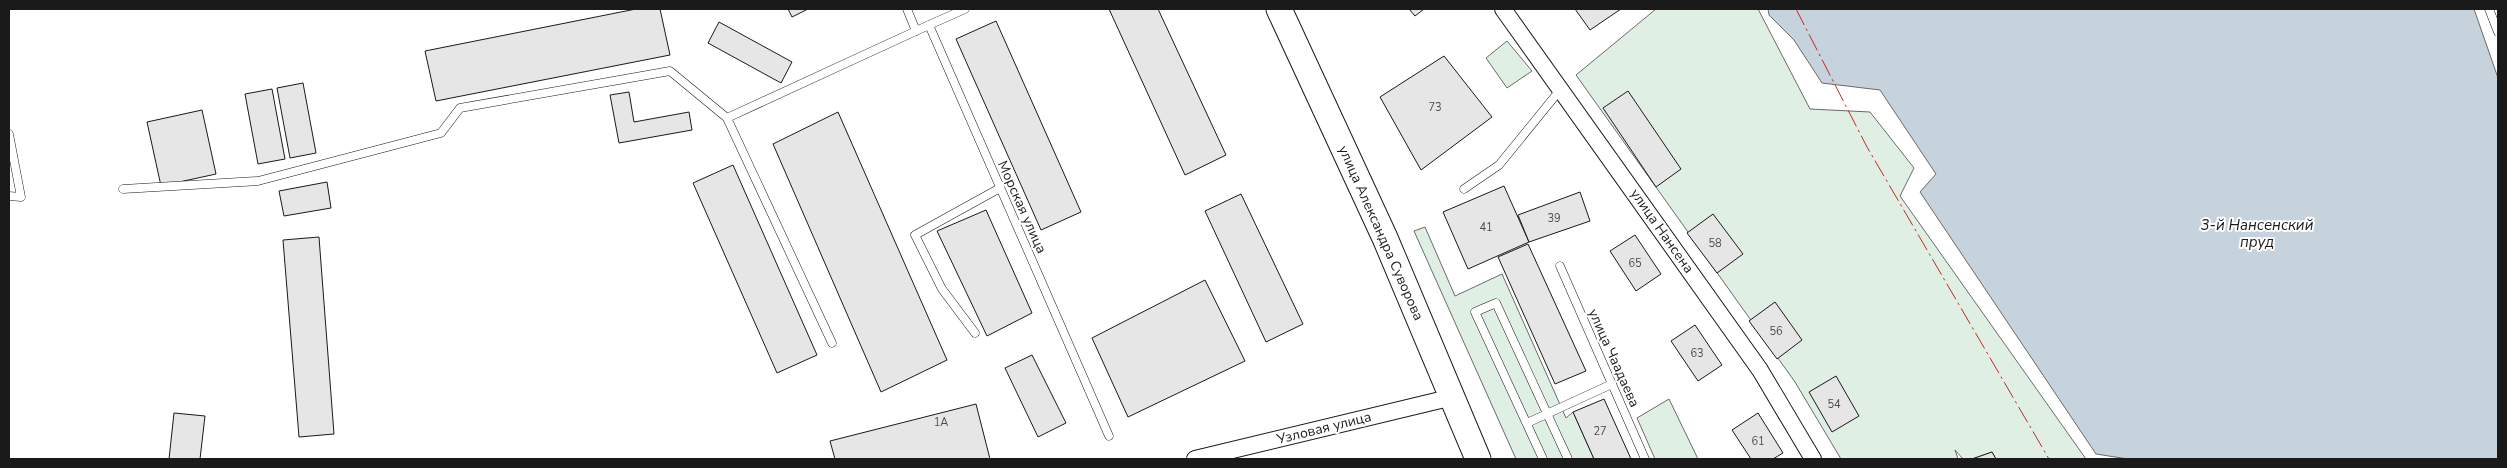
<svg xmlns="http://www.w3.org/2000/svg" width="2507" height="468" viewBox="0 0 2507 468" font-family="'Nunito Sans',sans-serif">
  <rect width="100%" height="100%" fill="#fff"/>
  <g fill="#e0efe3" stroke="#6a6a6a">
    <path d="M 1656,9 L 1758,9 L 1810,109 L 1870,112 L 1914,168 L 1900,196 L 2086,459 L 1996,459 L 1992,452 L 1972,459 L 1963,459 L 1955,450 L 1958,459 L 1841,459 L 1795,382 L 1576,75 Z"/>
    <path d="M 1507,41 L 1532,71 L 1507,88 L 1486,58 Z"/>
    <path d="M 1425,227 L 1455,296 L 1502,274 L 1566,418 L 1573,412 L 1594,459 L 1516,459 L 1414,231 Z"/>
    <path d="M 1669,399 L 1698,459 L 1655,459 L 1637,418 Z"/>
  </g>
  <path fill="#c6d2dc" stroke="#6a6a6a" d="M 1768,9 L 2474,9 L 2498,78 L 2498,459 L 2128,459 L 2096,454 L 1920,192 L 1936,174 L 1880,90 L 1822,83 L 1794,40 L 1769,15 Z"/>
  <g fill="#e6e6e6" stroke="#1a1a1a">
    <path d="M 636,9 L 660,9 L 670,55 L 436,101 L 425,51 Z"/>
    <path d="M 788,9 L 808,9 L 792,17 Z"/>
    <path d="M 1109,9 L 1158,9 L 1226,155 L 1185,175 Z"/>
    <path d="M 1409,9 L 1424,9 L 1415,16 Z"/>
    <path d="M 1575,9 L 1621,9 L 1590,30 Z"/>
    <path d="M 996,21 L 1081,212 L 1041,230 L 956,39 Z"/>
    <path d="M 719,22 L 792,62 L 781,83 L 708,43 Z"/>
    <path d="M 1444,56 L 1492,117 L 1421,170 L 1380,97 Z"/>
    <path d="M 303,83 L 316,153 L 290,158 L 277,88 Z"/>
    <path d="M 272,89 L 285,159 L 258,164 L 245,94 Z"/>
    <path d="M 1628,91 L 1681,169 L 1656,187 L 1603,108 Z"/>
    <path d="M 629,92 L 634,122 L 689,112 L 692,130 L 619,143 L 610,95 Z"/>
    <path d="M 202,110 L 216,174 L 161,186 L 147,122 Z"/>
    <path d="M 838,112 L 947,360 L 881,392 L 773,144 Z"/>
    <path d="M 733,165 L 817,355 L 777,373 L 693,183 Z"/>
    <path d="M 327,182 L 331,208 L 284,216 L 279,191 Z"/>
    <path d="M 1504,186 L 1529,242 L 1468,269 L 1443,212 Z"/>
    <path d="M 1580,192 L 1590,221 L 1529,242 L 1518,215 Z"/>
    <path d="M 1241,194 L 1303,324 L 1266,342 L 1205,211 Z"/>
    <path d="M 986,210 L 1032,313 L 987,336 L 937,231 Z"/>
    <path d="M 1713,214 L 1743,254 L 1717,273 L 1687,233 Z"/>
    <path d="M 1635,235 L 1661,274 L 1636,291 L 1610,251 Z"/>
    <path d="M 319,237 L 334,434 L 299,437 L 283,240 Z"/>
    <path d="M 1528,244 L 1586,371 L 1555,384 L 1498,257 Z"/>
    <path d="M 1205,280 L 1245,361 L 1128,417 L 1092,338 Z"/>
    <path d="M 1775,302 L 1802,340 L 1777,359 L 1749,321 Z"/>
    <path d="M 1695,325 L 1722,365 L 1698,381 L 1671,341 Z"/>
    <path d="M 1032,355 L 1066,423 L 1038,437 L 1005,368 Z"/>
    <path d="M 1836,376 L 1859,416 L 1832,432 L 1809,392 Z"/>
    <path d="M 1604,399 L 1627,450 L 1631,459 L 1594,459 L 1573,412 Z"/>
    <path d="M 976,404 L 990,459 L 835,459 L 830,441 Z"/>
    <path d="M 174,413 L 205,416 L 200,459 L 169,459 Z"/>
    <path d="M 1758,413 L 1783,453 L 1773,459 L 1751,459 L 1732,430 Z"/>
    <path d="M 1992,452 L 1996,459 L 1972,459 Z"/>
  </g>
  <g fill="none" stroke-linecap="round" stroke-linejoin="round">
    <g stroke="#1a1a1a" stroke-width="9">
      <g id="service">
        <path d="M 907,9 L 916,31"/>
        <path d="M 965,9 L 929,25 L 1109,436"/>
        <path d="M 2489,9 L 2498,32"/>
        <path d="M 727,118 L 929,25"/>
        <path d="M 9,134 L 21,197 L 9,196"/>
        <path d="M 123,189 L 258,181 L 441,133 L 460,108 L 670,71 L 727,118 L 832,343"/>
        <path d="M 1464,189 L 1499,165 L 1560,90"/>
        <path d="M 1560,266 L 1645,459"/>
        <path d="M 975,333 L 942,289 L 915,235 L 1000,188"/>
        <path d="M 1527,423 L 1612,384"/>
        <path d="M 1543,459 L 1475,312 L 1496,303 L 1568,459"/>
      </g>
    </g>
    <g stroke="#1a1a1a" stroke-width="18">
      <g id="minor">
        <path d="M 1503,9 L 1760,370 L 1813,459"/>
        <path d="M 1195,459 L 1453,397"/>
      </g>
    </g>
    <g stroke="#1a1a1a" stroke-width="27">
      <path id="primary" d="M 1279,9 L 1385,238 L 1478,459"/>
    </g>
    <use href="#service" stroke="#fff" stroke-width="8"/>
    <use href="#minor" stroke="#fff" stroke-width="16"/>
    <use href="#primary" stroke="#fff" stroke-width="25"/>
    <path stroke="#c62828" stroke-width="1" stroke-dasharray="18 4 2.5 4" stroke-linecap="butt" d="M 1796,9 L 1867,147 L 2049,459"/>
  </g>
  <g text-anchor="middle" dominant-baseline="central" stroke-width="4" stroke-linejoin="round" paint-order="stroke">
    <g font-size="11" fill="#4d4d4d">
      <text x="1435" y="107">73</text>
      <text x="1554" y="218">39</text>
      <text x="1486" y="227">41</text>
      <text x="1715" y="243">58</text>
      <text x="1635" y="263">65</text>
      <text x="1776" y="331">56</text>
      <text x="1697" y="353">63</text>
      <text x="1834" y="404">54</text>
      <text x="941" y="422">1А</text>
      <text x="1600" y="431">27</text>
      <text x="1758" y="441">61</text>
    </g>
    <g font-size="14" fill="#1a1a1a" stroke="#fff">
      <text transform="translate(1022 207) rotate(66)">Морская улица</text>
      <text transform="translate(1662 231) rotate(55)">улица Нансена</text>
      <text transform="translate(1381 233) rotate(66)">улица Александра Суворова</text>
      <text transform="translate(1614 358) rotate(66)">улица Чаадаева</text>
      <text transform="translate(1324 428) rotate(-14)">Узловая улица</text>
    </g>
    <g font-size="15" font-style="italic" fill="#1a1a1a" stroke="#fff">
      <text x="2257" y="225">3-й Нансенский<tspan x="2257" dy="17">пруд</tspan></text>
    </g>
  </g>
  <rect width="2507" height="468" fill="none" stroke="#1a1a1a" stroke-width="20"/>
</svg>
